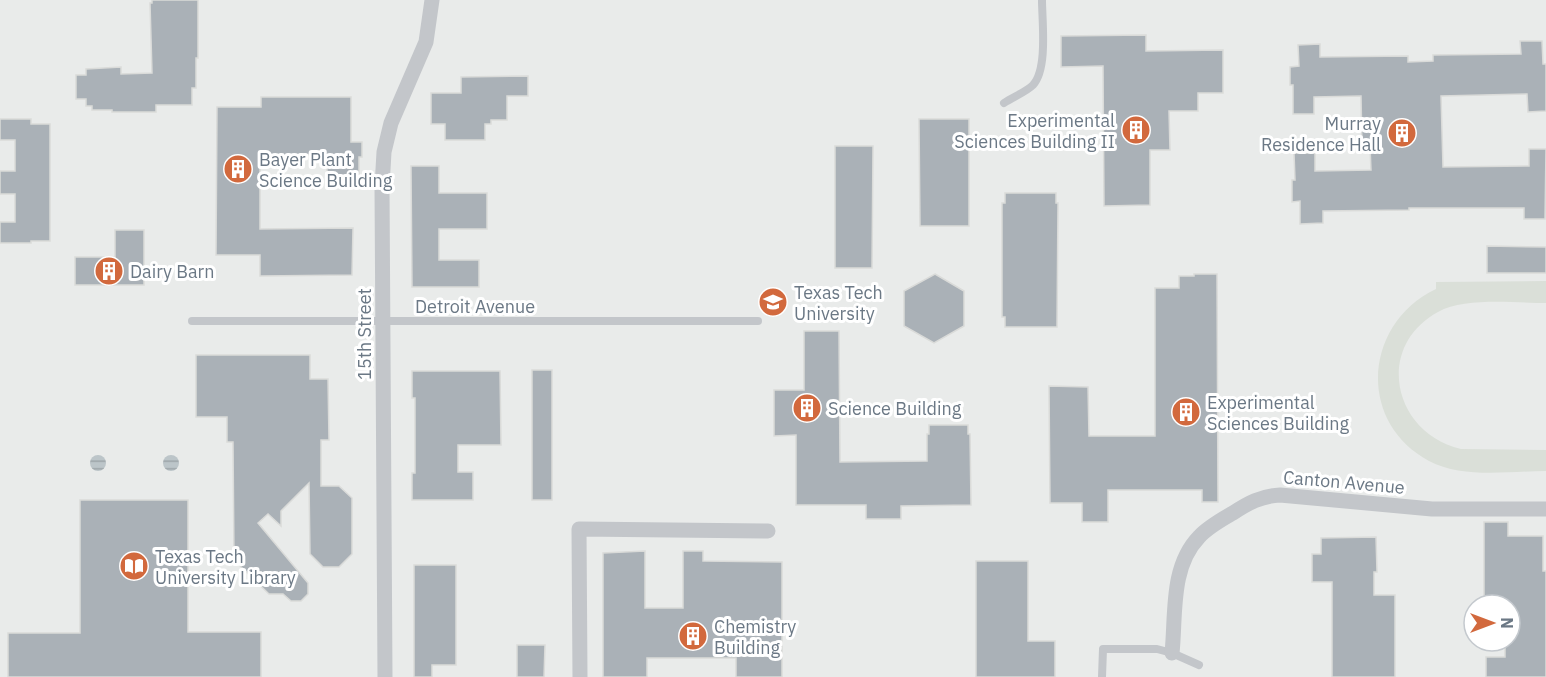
<svg xmlns="http://www.w3.org/2000/svg" width="1546" height="677" viewBox="0 0 1546 677" font-family="'IBM Plex Sans',sans-serif">
  <defs>
    <pattern id="water-rules" width="6" height="5" patternUnits="userSpaceOnUse" patternTransform="scale(1.5)"><rect width="6" height="5" fill="#bcc5c9"/><path d="M0 2.5h6" fill="none" stroke="#9da5a9"/></pattern>
  </defs>
  <rect width="100%" height="100%" fill="#f9f9f7"/>
  <path fill="#e9ebea" fill-rule="evenodd" d="M 0,0 L 1546,0 L 1546,677 L 0,677 ZM 1474,605 L 1510,605 L 1510,641 L 1474,641 Z"/>
  <path fill="#dadfd8" d="M 1546,281 L 1546,303 C 1514,303 1465,297 1438,312 C 1374,347 1393,433 1461,449 L 1546,450 L 1546,471 C 1509,471 1463,479 1429,461 C 1356,422 1364,323 1436,289 L 1436,282 Z"/>
  <g fill="url(#water-rules)">
    <circle cx="98" cy="463" r="8"/>
    <circle cx="171" cy="463" r="8"/>
  </g>
  <g fill="#aab1b7" stroke="#dadbd9" stroke-width="1.5">
    <path d="M 152,0 L 198,0 L 198,58 L 196,58 L 196,88 L 192,88 L 192,105 L 156,105 L 156,112 L 112,112 L 112,110 L 92,110 L 92,106 L 86,106 L 86,99 L 76,99 L 76,75 L 86,75 L 86,69 L 121,67 L 121,74 L 152,73 L 150,3 L 152,3 Z"/>
    <path d="M 1146,35 L 1146,51 L 1223,50 L 1223,93 L 1198,93 L 1198,111 L 1169,111 L 1170,150 L 1150,150 L 1150,205 L 1104,206 L 1103,66 L 1061,67 L 1061,36 Z"/>
    <path d="M 1520,41 L 1542,41 L 1543,64 L 1546,64 L 1546,111 L 1528,112 L 1527,94 L 1441,96 L 1443,167 L 1529,166 L 1529,149 L 1546,149 L 1545,219 L 1524,219 L 1524,208 L 1409,208 L 1409,210 L 1323,211 L 1323,223 L 1300,224 L 1300,201 L 1292,202 L 1292,180 L 1295,180 L 1294,153 L 1315,153 L 1315,171 L 1371,170 L 1370,147 L 1362,147 L 1361,96 L 1314,97 L 1314,114 L 1293,114 L 1293,85 L 1290,85 L 1290,67 L 1299,66 L 1298,45 L 1320,44 L 1320,57 L 1408,56 L 1408,62 L 1433,61 L 1433,55 L 1521,54 Z"/>
    <path d="M 528,76 L 528,96 L 507,96 L 507,120 L 491,120 L 491,124 L 485,124 L 485,140 L 445,140 L 445,124 L 431,124 L 431,93 L 461,93 L 461,77 Z"/>
    <path d="M 261,97 L 351,97 L 351,142 L 362,142 L 362,157 L 359,157 L 359,178 L 327,178 L 327,155 L 293,155 L 293,158 L 260,158 L 260,229 L 353,228 L 352,275 L 260,276 L 260,255 L 216,255 L 217,107 L 261,107 Z"/>
    <path d="M 0,119 L 31,119 L 31,124 L 50,124 L 50,241 L 31,241 L 31,243 L 0,243 L 0,222 L 15,222 L 15,194 L 0,194 L 0,171 L 15,171 L 15,140 L 0,140 Z"/>
    <path d="M 919,119 L 969,119 L 969,226 L 920,226 Z"/>
    <path d="M 835,146 L 873,146 L 872,268 L 835,268 Z"/>
    <path d="M 411,166 L 439,166 L 439,193 L 487,193 L 487,229 L 439,229 L 439,260 L 479,260 L 479,287 L 412,287 Z"/>
    <path d="M 1005,193 L 1056,193 L 1056,203 L 1058,203 L 1057,327 L 1005,327 L 1005,317 L 1002,317 L 1002,203 L 1005,203 Z"/>
    <path d="M 115,230 L 144,230 L 144,285 L 75,285 L 75,257 L 115,257 Z"/>
    <path d="M 1487,246 L 1546,247 L 1546,273 L 1487,273 Z"/>
    <path d="M 935,274 L 964,291 L 964,326 L 934,343 L 904,326 L 904,291 Z"/>
    <path d="M 1194,274 L 1217,274 L 1218,502 L 1202,502 L 1202,490 L 1108,490 L 1108,522 L 1082,522 L 1082,503 L 1050,503 L 1049,386 L 1088,387 L 1089,436 L 1155,436 L 1155,288 L 1179,288 L 1179,276 L 1194,276 Z"/>
    <path d="M 804,331 L 839,331 L 840,462 L 927,461 L 927,434 L 929,434 L 929,425 L 968,425 L 968,434 L 970,434 L 971,505 L 901,506 L 901,519 L 866,519 L 866,505 L 796,505 L 796,435 L 774,436 L 774,390 L 804,390 Z"/>
    <path d="M 196,355 L 310,355 L 310,379 L 328,379 L 329,440 L 321,440 L 321,486 L 339,486 L 352,498 L 352,554 L 339,567 L 323,567 L 310,554 L 309,483 L 281,511 L 281,526 L 268,514 L 258,523 L 308,583 L 308,594 L 301,601 L 291,601 L 283,594 L 269,594 L 234,560 L 233,442 L 227,442 L 227,417 L 196,417 Z"/>
    <rect x="532" y="370" width="20" height="130"/>
    <path d="M 412,371 L 500,371 L 501,445 L 458,445 L 458,472 L 473,472 L 473,500 L 412,500 L 412,473 L 415,473 L 415,398 L 412,398 Z"/>
    <path d="M 80,500 L 188,500 L 188,632 L 261,632 L 261,677 L 8,677 L 8,633 L 80,633 Z"/>
    <path d="M 1484,522 L 1508,522 L 1508,536 L 1543,536 L 1543,571 L 1546,571 L 1546,677 L 1486,677 L 1486,657 L 1505,657 L 1505,641 L 1510,641 L 1510,605 L 1505,605 L 1505,600 L 1484,600 Z"/>
    <path d="M 1376,537 L 1377,572 L 1374,572 L 1374,595 L 1395,595 L 1395,677 L 1332,677 L 1332,582 L 1312,582 L 1312,554 L 1321,554 L 1321,538 Z"/>
    <path d="M 645,551 L 645,608 L 683,608 L 683,551 L 703,551 L 703,561 L 782,562 L 782,677 L 736,677 L 736,658 L 647,658 L 647,677 L 603,677 L 603,553 Z"/>
    <path d="M 976,561 L 1028,561 L 1028,641 L 1055,641 L 1055,677 L 976,677 Z"/>
    <path d="M 414,565 L 456,565 L 456,665 L 432,665 L 432,677 L 414,677 Z"/>
    <path d="M 517,645 L 545,645 L 544,677 L 517,677 Z"/>
  </g>
  <g fill="none" stroke-linecap="round" stroke-linejoin="round">
    <g stroke="#c3c6ca" stroke-width="8">
      <path d="M 1004,103 C 1013,97 1026,92 1033,85 C 1048,69 1042,21 1042,0"/>
      <path d="M 192,321 L 758,321"/>
      <path d="M 1102,677 L 1103,649 L 1157,649 L 1172,653 L 1199,665"/>
    </g>
    <g stroke="#c3c6ca" stroke-width="15">
      <path d="M 1172,653 C 1176,615 1170,567 1199,537 C 1208,527 1221,520 1233,513 C 1248,503 1261,496 1280,495 L 1432,509 L 1546,509"/>
      <path d="M 385,677 L 382,187 L 384,152 L 391,123 L 426,42 L 432,0"/>
      <path d="M 580,677 L 579,529 L 768,531"/>
    </g>
  </g>
  <defs>
    <g id="building-disc" transform="scale(1.5)"><circle r="9.5" fill="#d2693d" stroke="#fff"/><path d="M-4-6H4V6H1V3H-1V6H-4ZM-2.5-4.3h1.7v1.8h-1.7ZM.8-4.3h1.7v1.8H.8ZM-2.5-1h1.7V.8h-1.7ZM.8-1h1.7V.8H.8Z" fill="#fff"/></g>
    <g id="university-disc" transform="scale(1.5)"><circle r="9.5" fill="#d2693d" stroke="#fff"/><path d="M0-5L7-2L0 1L-7-2ZM-4 1L0 2.5L4 1V4Q0 6-4 4Z" fill="#fff"/></g>
    <g id="library-disc" transform="scale(1.5)"><circle r="9.5" fill="#d2693d" stroke="#fff"/><path d="M-6-4Q-3-5.5-.7-3.5V5Q-3 3-6 4ZM6-4Q3-5.5 .7-3.5V5Q3 3 6 4Z" fill="#fff"/></g>
  </defs>
  <g fill-rule="evenodd">
    <use href="#building-disc" x="1136" y="130"/>
    <use href="#building-disc" x="1402" y="133"/>
    <use href="#building-disc" x="238" y="169"/>
    <use href="#building-disc" x="109" y="271"/>
    <use href="#university-disc" x="773" y="302"/>
    <use href="#building-disc" x="807" y="408"/>
    <use href="#building-disc" x="1186" y="412"/>
    <use href="#library-disc" x="134" y="566"/>
    <use href="#building-disc" x="693" y="636"/>
  </g>
  <g text-anchor="middle" dominant-baseline="central" stroke-width="6" stroke-linejoin="round" paint-order="stroke">
    <g font-size="18" fill="#6b7885" stroke="#fff" text-anchor="start">
      <text x="1115" y="120" text-anchor="end">Experimental<tspan x="1115" dy="21">Sciences Building II</tspan></text>
      <text x="1381" y="123" text-anchor="end">Murray<tspan x="1381" dy="21">Residence Hall</tspan></text>
      <text x="259" y="159">Bayer Plant<tspan x="259" dy="21">Science Building</tspan></text>
      <text x="130" y="271">Dairy Barn</text>
      <text x="794" y="292">Texas Tech<tspan x="794" dy="21">University</tspan></text>
      <text x="1207" y="402">Experimental<tspan x="1207" dy="21">Sciences Building</tspan></text>
      <text x="828" y="408">Science Building</text>
      <text x="155" y="556">Texas Tech<tspan x="155" dy="21">University Library</tspan></text>
      <text x="714" y="626">Chemistry<tspan x="714" dy="21">Building</tspan></text>
    </g>
    <g font-size="18" fill="#6b7885" stroke="#fff">
      <text x="475" y="306">Detroit Avenue</text>
      <text transform="translate(364 334) rotate(-90)">15th Street</text>
      <text transform="translate(1344 482) rotate(5)">Canton Avenue</text>
    </g>
  </g>
  <g transform="translate(1492 623) rotate(90)"><circle r="28" fill="#ffffff" stroke="#c4c9ce" stroke-width="1.5"/>
  <path d="M0-4.5L10 22L0 15L-10 22Z" fill="#d2693d"/>
  <text y="-9" font-size="16" font-weight="bold" text-anchor="middle" fill="#6b7885">N</text>
  </g>
</svg>
